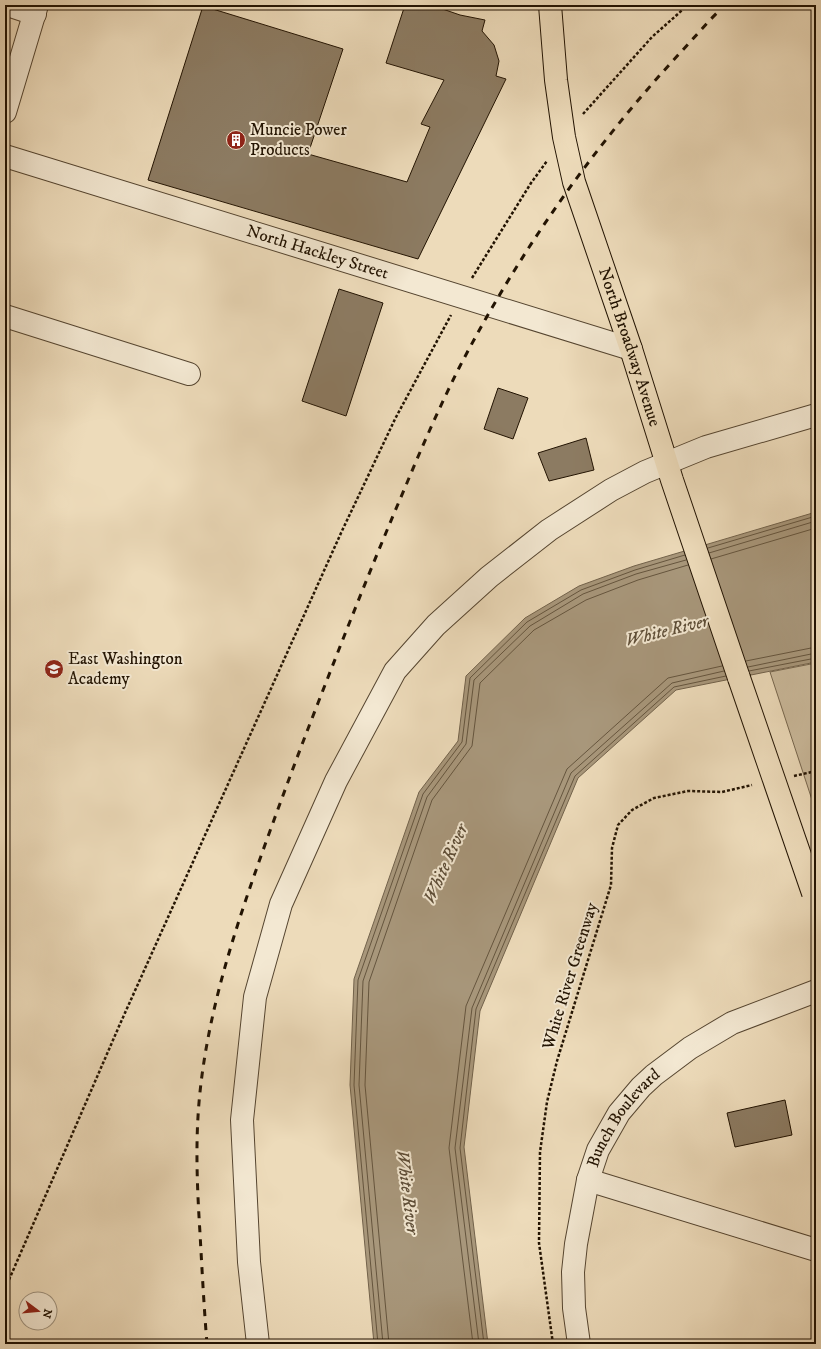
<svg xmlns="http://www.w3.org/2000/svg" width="821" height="1349" viewBox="0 0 821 1349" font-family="'IM FELL DW Pica',serif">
  <rect width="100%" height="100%" fill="#eddbba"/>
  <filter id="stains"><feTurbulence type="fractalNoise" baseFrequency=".005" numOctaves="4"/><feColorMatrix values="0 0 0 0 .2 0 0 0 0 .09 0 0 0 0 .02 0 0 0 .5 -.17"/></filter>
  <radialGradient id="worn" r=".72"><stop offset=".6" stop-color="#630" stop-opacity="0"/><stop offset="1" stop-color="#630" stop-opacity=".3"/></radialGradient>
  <path fill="#cab99b" stroke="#76664e" d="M 816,663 L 816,812 L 770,672 Z"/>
  <path fill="#a8977b" stroke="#72624b" d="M 816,512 L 816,662 L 676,690 L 578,778 L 480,1011 L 464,1147 L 488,1344 L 374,1344 L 350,1085 L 354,979 L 419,792 L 458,741 L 466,676 L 525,618 L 579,586 L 634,566 Z"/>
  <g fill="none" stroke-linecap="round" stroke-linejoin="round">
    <g stroke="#65553e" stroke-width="1">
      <path d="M 708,548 L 816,516"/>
      <path d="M 709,553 L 816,521"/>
      <path d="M 711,559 L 816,528"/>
      <path d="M 746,661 L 816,647"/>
      <path d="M 748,667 L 816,653"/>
      <path d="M 749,671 L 816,658"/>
      <path d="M 378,1344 L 354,1085 L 358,980 L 423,794 L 462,742 L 470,678 L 527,622 L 581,590 L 635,570 L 685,555"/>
      <path d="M 383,1344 L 359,1085 L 363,981 L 427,797 L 466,744 L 474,680 L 530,626 L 583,594 L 636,574 L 686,560"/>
      <path d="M 389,1344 L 365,1085 L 369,982 L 432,800 L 472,746 L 480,683 L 534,630 L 586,600 L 638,580 L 688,565"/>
      <path d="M 473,1344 L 449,1148 L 466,1006 L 567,769 L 668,678 L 722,666"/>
      <path d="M 479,1344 L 455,1148 L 472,1008 L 571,773 L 672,683 L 724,671"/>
      <path d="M 484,1344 L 460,1148 L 476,1009 L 575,776 L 674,687 L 726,676"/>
    </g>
  </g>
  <g fill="#8c7b62" stroke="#221302">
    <path d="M 412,5 L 431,5 L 460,15 L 485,20 L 482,31 L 494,45 L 499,61 L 496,76 L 506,79 L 418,259 L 148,180 L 203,6 L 343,49 L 308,154 L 407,182 L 430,127 L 421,124 L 444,80 L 386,63 L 404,8 Z"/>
    <path d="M 339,289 L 383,303 L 346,416 L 302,401 Z"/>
    <path d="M 498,388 L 528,398 L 513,439 L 484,429 Z"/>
    <path d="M 586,438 L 594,470 L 549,481 L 538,453 Z"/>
    <path d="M 785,1100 L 792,1135 L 735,1147 L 727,1113 Z"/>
  </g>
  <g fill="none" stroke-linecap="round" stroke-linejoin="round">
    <g stroke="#554530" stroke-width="24">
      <g id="minor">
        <path d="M 8,5 L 35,14"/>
        <path d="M 5,112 L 37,5"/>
        <path id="s1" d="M 5,156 L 631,349"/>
        <path d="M 5,316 L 189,374"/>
        <path d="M 588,1180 L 816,1250"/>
        <path d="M 258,1344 L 249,1262 L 242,1120 L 255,997 L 281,904 L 336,781 L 395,671 L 436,625 L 489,577 L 549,530 L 611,490 L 645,472 L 706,447 L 816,415"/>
        <path id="s2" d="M 579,1344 L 574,1308 L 573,1272 L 576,1244 L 588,1180 L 598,1150 L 619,1113 L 641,1087 L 654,1075 L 690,1048 L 732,1023 L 816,991"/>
      </g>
    </g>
    <g stroke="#221302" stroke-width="24">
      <g id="major">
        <path id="s3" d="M 550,5 L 556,80 L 564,137 L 574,182 L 631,349 L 672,480 L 739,678"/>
      </g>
    </g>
    <g stroke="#221302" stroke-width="2.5" stroke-dasharray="3 2" stroke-linecap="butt">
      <path d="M 583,114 L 652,37 L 688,5"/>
      <path d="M 472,278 L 531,183 L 547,161"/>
      <path d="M 794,776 L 816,771"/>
      <path d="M 5,1289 L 120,1024 L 341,533 L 395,419 L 451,315"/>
      <path d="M 553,1344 L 539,1243 L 540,1152 L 547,1102 L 557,1061 L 611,885 L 612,848 L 618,825 L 632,810 L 654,798 L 688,791 L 722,792 L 752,785"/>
    </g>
    <use href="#minor" stroke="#f3e8d2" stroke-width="22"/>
    <use href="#major" stroke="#eddbba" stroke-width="22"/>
    <path stroke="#221302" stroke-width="3" stroke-dasharray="7 7" stroke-linecap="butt" d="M 207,1344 C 204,1307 202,1270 200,1233 C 197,1186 195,1139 200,1092 C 209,1006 237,923 266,842 C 283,795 300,749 318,703 C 346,631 374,560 404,490 C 421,449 439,408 459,368 C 518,254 592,148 680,53 C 695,37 709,20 725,5"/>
    <g stroke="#221302" stroke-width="24" stroke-linecap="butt">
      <path id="major-bridge" d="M 739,678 L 813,893"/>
    </g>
    <use href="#major-bridge" stroke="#eddbba" stroke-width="22"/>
  </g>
  <defs>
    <g id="building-disc" transform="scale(1)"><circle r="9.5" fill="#8f2418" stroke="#f3e8d2"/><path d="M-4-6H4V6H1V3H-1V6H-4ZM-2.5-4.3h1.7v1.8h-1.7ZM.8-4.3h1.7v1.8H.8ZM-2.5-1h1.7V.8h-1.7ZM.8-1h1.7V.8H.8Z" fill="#fff"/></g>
    <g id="school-disc" transform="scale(1)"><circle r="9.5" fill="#8f2418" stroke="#f3e8d2"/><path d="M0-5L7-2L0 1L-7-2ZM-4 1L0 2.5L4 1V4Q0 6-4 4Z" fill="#fff"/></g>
  </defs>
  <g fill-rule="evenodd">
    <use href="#building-disc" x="236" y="140"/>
    <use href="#school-disc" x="54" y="669"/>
  </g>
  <g text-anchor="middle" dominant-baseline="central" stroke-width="4" stroke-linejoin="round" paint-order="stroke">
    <g font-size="17" fill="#221302" stroke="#f3e8d2" text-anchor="start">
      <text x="250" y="130">Muncie Power<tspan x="250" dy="20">Products</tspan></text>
      <text x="68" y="659">East Washington<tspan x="68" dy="20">Academy</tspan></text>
    </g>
    <g font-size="17" fill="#221302" stroke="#f3e8d2">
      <text stroke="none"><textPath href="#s1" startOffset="327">North Hackley Street</textPath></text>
      <text stroke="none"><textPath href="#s3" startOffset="353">North Broadway Avenue</textPath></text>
      <text transform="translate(570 976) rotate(-73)">White River Greenway</text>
      <text stroke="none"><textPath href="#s2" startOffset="238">Bunch Boulevard</textPath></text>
    </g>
    <g font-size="18" font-style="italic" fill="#5e4e38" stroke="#f3e8d2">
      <text transform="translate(667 631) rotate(-14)">White River</text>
      <text transform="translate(446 864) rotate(-66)">White River</text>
      <text transform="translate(407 1192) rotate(83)">White River</text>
    </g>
  </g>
  <rect width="821" height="1349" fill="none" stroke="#eddbba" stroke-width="20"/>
  <rect x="6" y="6" width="809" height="1337" fill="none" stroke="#221302" stroke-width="2"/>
  <rect x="10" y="10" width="801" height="1329" fill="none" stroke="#221302"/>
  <g transform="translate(38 1311) rotate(106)"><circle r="19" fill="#f3e8d2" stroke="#9f937f"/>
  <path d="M0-3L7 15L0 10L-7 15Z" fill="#8f2418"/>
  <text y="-6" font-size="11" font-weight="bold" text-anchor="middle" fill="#221302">N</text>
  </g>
  <rect width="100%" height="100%" filter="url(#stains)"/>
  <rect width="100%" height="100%" fill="url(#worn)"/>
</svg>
